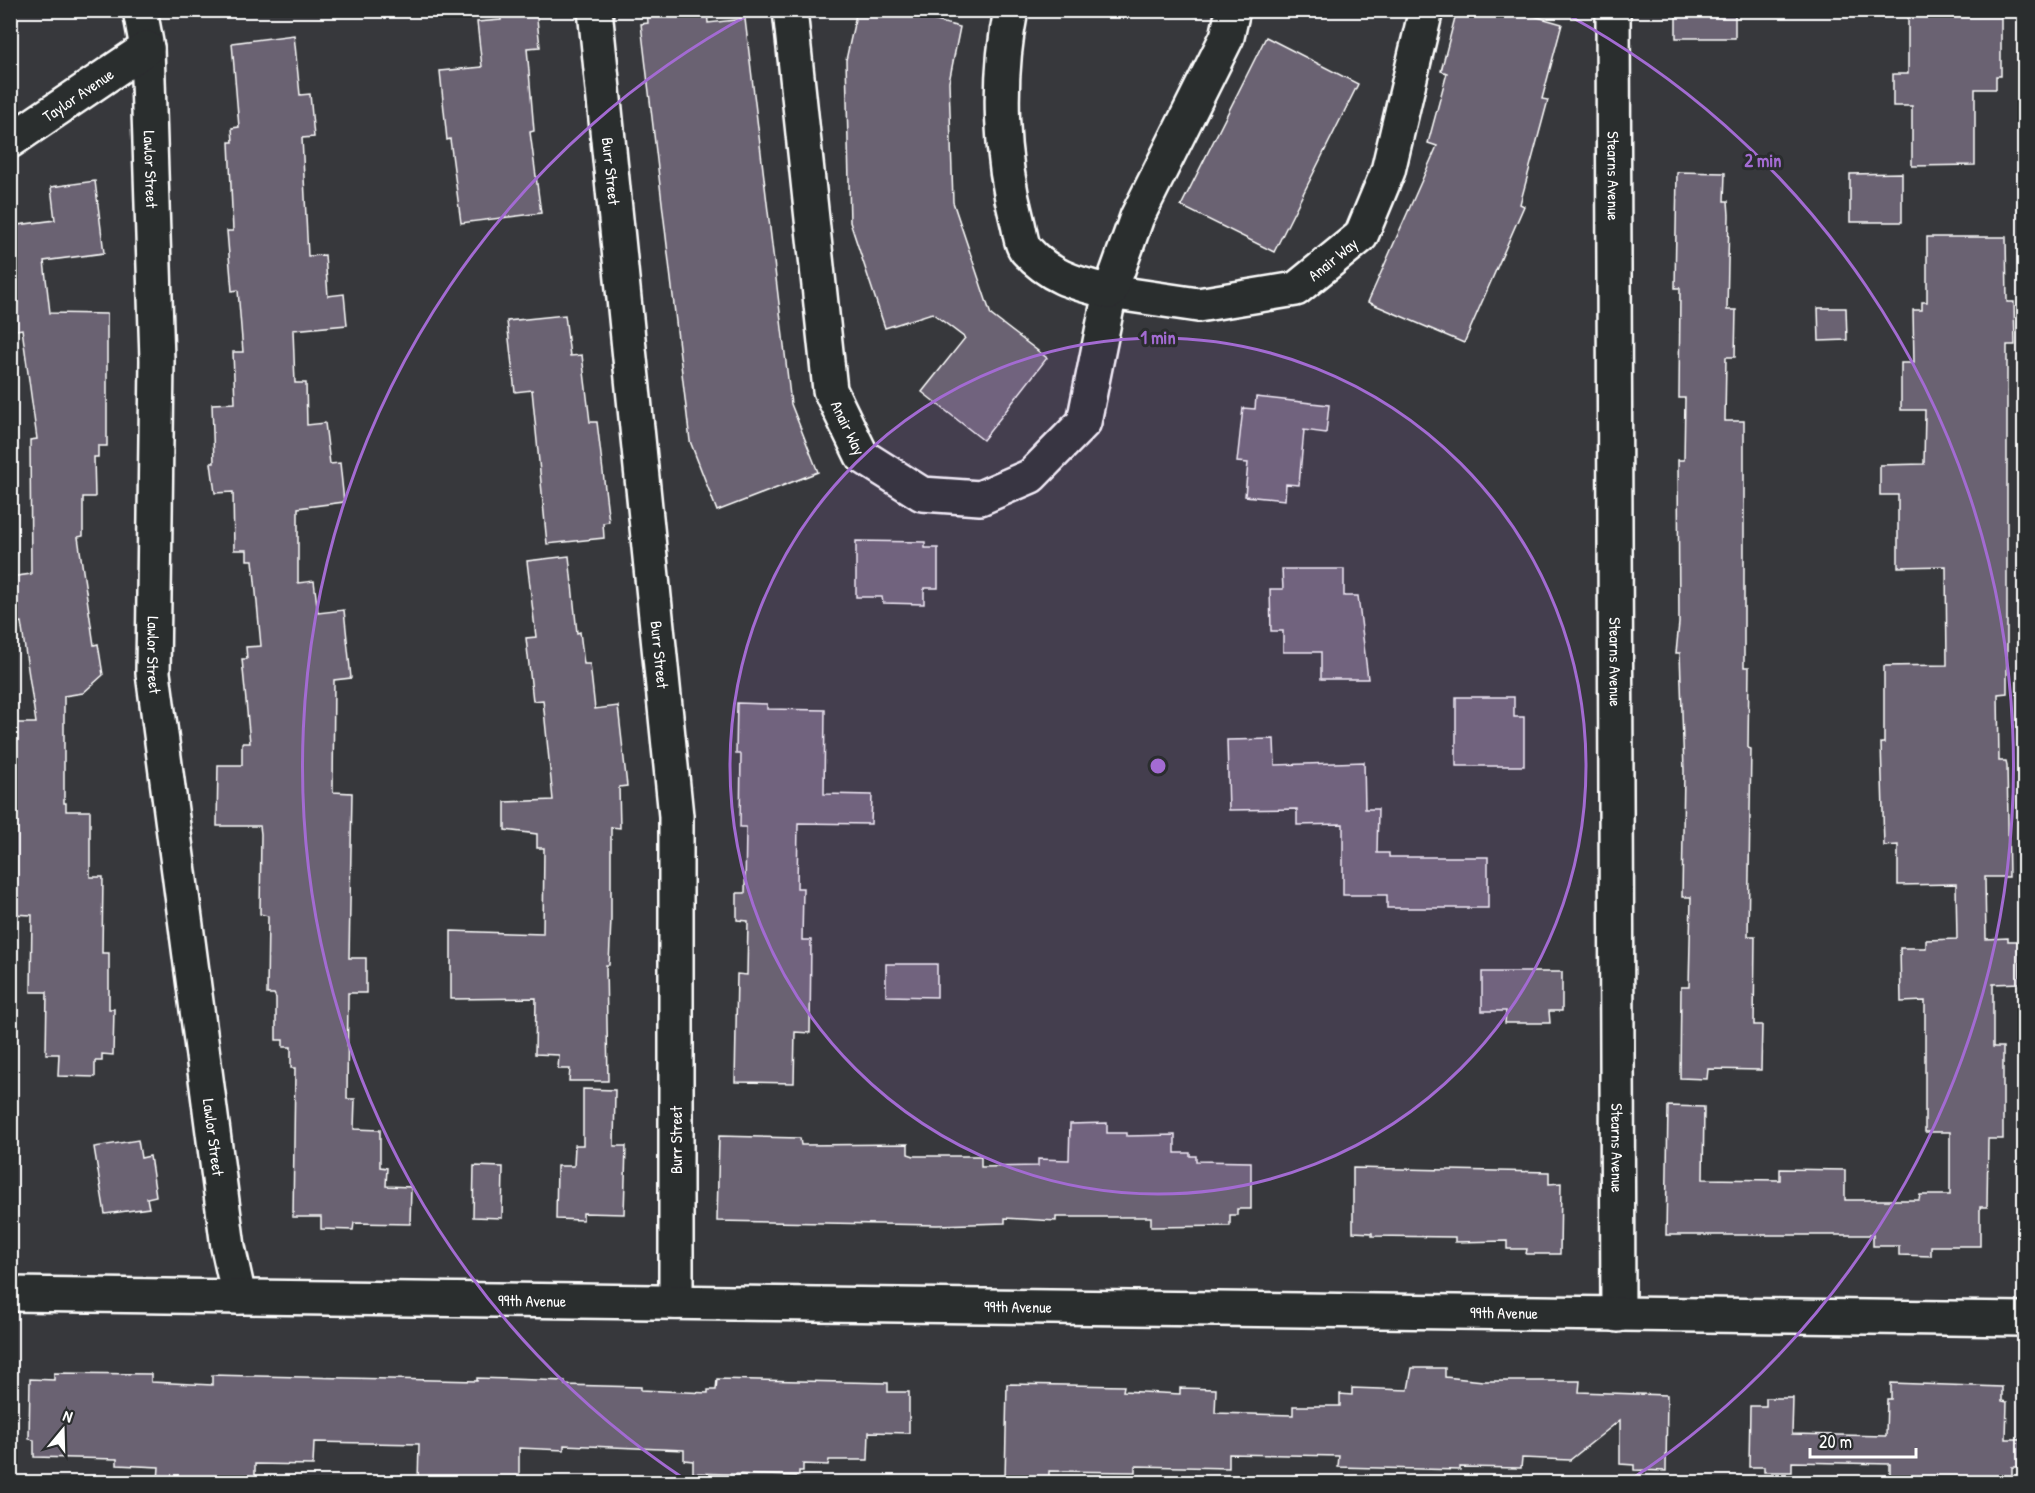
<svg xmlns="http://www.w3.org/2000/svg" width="2035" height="1493" viewBox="0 0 2035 1493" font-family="'Patrick Hand',sans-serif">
  <rect width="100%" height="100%" fill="#37383c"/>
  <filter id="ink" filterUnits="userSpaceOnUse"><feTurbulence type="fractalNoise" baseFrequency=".0167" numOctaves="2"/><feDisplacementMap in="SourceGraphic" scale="12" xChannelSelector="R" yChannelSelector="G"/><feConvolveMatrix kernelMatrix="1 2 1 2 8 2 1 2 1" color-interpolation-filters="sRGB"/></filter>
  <g filter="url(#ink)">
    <g fill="#6b6272" stroke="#fff" stroke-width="1.5">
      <path d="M 500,10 L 536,10 L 540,47 L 527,48 L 534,131 L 530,132 L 541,213 L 461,223 L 450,139 L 447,140 L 440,71 L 482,67 L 477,22 L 501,20 Z"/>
      <path d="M 647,10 L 707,10 L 708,23 L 745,19 L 791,404 L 818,472 L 717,511 L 690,441 L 641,24 L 648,23 Z"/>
      <path d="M 857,10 L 926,10 L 924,18 L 960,27 L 949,82 L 953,202 L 991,315 L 1047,358 L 983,440 L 922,392 L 965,338 L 932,313 L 885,328 L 850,222 L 846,60 Z"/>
      <path d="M 1457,10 L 1513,10 L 1562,24 L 1542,99 L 1548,100 L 1520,204 L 1524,206 L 1464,343 L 1368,302 L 1437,146 L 1428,143 L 1447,73 L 1441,71 Z"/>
      <rect x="1676" y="10" width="59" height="28"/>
      <path d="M 1908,10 L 2001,10 L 2001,76 L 1996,76 L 1996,89 L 1975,89 L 1975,165 L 1912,166 L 1912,106 L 1893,106 L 1893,74 L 1908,74 Z"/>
      <path d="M 294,35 L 300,95 L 310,94 L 314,137 L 302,138 L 308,256 L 325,255 L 328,296 L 344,294 L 347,325 L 293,330 L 295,383 L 306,383 L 307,425 L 325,423 L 330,464 L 340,463 L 344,502 L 298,508 L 298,583 L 314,581 L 318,613 L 344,610 L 351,678 L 334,680 L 333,792 L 352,793 L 349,958 L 366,958 L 366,993 L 348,993 L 347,1099 L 355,1099 L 354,1129 L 380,1130 L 380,1167 L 387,1168 L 386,1186 L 411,1187 L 410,1224 L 354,1223 L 353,1230 L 321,1229 L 321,1217 L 293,1217 L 295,1068 L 291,1068 L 291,1047 L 283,1047 L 283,1040 L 276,1040 L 276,998 L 274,994 L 267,994 L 268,916 L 260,914 L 261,834 L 260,826 L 217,826 L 218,765 L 242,765 L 242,743 L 250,743 L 242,659 L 247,659 L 246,647 L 261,646 L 253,560 L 247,560 L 247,550 L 234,550 L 233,492 L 215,493 L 211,463 L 214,463 L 212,404 L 235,403 L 233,352 L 243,352 L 238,290 L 232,291 L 227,231 L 233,231 L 229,142 L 233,142 L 232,128 L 239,127 L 232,43 Z"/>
      <path d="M 1266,37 L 1358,84 L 1274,252 L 1181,206 Z"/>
      <path d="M 1677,172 L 1725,173 L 1724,201 L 1728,201 L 1729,215 L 1727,310 L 1736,310 L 1735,357 L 1726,357 L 1725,421 L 1744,421 L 1744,667 L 1749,667 L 1748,748 L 1751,749 L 1748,936 L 1755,936 L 1754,1025 L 1762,1025 L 1761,1070 L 1708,1069 L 1707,1079 L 1680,1078 L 1681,987 L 1689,987 L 1691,897 L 1682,897 L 1684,771 L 1680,653 L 1676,653 L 1679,623 L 1678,460 L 1684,460 L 1685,398 L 1679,398 L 1680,288 L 1675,288 Z"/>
      <path d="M 1902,173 L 1902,222 L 1850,222 L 1850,174 Z"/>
      <path d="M 95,181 L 104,253 L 44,261 L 50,313 L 107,314 L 107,446 L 98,446 L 98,457 L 94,457 L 95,497 L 83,497 L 83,536 L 78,537 L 94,645 L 98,644 L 103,675 L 83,693 L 64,696 L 64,803 L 66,803 L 66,811 L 90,811 L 90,877 L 103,877 L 102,953 L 109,953 L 109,1009 L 114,1009 L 113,1055 L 102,1054 L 102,1061 L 95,1061 L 95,1077 L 58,1076 L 59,1054 L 46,1054 L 47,992 L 31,992 L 32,915 L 10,914 L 13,723 L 36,723 L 21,622 L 10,623 L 10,577 L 31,574 L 30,440 L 37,439 L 22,329 L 10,331 L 10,226 L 55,220 L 51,187 Z"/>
      <path d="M 1927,237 L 2006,237 L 2007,302 L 2014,302 L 2015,345 L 2007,345 L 2007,693 L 1998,694 L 1999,761 L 2006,761 L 2007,765 L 2009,877 L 1985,877 L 1986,939 L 2008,938 L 2008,941 L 2019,941 L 2020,983 L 1993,984 L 1993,1047 L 2003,1047 L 2003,1139 L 1988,1139 L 1987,1207 L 1980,1207 L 1980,1246 L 1931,1246 L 1931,1256 L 1899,1255 L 1899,1246 L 1873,1246 L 1873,1235 L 1666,1235 L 1668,1106 L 1704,1107 L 1703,1179 L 1780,1180 L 1780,1169 L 1845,1170 L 1845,1200 L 1919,1200 L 1920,1195 L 1950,1195 L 1950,1132 L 1925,1132 L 1925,1001 L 1901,1002 L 1900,948 L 1926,948 L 1926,940 L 1957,939 L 1956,884 L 1898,885 L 1898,845 L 1884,846 L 1881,743 L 1884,743 L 1884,666 L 1947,665 L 1946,566 L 1898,567 L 1898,495 L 1880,495 L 1880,465 L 1924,464 L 1925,410 L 1901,410 L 1901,363 L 1914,363 L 1913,310 L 1922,310 L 1922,302 L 1927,302 Z"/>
      <path d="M 1818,308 L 1846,308 L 1847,340 L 1819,341 Z"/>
      <path d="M 565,315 L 570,356 L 582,355 L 590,422 L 597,422 L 609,522 L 603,523 L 604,538 L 547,544 L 532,390 L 515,392 L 507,321 Z"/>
      <path d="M 1256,397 L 1329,405 L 1326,433 L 1304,430 L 1299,485 L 1286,484 L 1285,500 L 1245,496 L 1248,463 L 1237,462 L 1243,408 L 1255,409 Z"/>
      <path d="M 856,541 L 925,542 L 925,548 L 938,548 L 938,588 L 924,588 L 924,604 L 883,603 L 882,597 L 856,597 Z"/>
      <path d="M 569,556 L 577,633 L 580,632 L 584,664 L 590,664 L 595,709 L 618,706 L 627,786 L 619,787 L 620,828 L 611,827 L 611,919 L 609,965 L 606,965 L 608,1081 L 569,1081 L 570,1069 L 558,1069 L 559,1055 L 535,1054 L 536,998 L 451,999 L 451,931 L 543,934 L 544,848 L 537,848 L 537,834 L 505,830 L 505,802 L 553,800 L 543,700 L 533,701 L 526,638 L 536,637 L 527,561 Z"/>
      <path d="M 1282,569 L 1344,569 L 1344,596 L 1358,596 L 1368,679 L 1321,679 L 1321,652 L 1283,652 L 1283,631 L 1271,631 L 1270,589 L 1283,589 Z"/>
      <path d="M 1456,697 L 1514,697 L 1514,717 L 1524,717 L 1524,766 L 1456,766 Z"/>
      <path d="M 737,703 L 767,704 L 767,709 L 825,710 L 824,794 L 872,795 L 871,824 L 798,823 L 797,888 L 803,888 L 802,940 L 811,940 L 810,1033 L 795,1032 L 794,1083 L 735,1082 L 737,974 L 747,975 L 748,921 L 737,920 L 737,893 L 745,893 L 746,827 L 740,827 L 741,754 L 736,754 Z"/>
      <path d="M 1274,739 L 1275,765 L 1364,762 L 1365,809 L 1378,809 L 1377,853 L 1389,853 L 1389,857 L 1488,857 L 1488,908 L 1387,908 L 1387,895 L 1343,895 L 1343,824 L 1297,825 L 1297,809 L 1229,810 L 1227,740 Z"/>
      <path d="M 886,964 L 937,964 L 937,997 L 886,996 Z"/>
      <path d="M 1482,972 L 1562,972 L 1562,1011 L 1549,1011 L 1550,1023 L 1505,1023 L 1506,1011 L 1482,1011 Z"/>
      <path d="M 583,1089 L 615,1090 L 614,1146 L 626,1146 L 624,1214 L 583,1213 L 583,1220 L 556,1219 L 557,1166 L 574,1166 L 575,1145 L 583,1145 Z"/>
      <path d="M 1107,1123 L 1107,1133 L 1127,1133 L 1127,1136 L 1175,1135 L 1175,1153 L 1190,1153 L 1190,1156 L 1196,1156 L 1196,1161 L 1251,1162 L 1251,1209 L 1237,1209 L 1237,1215 L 1230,1215 L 1230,1226 L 1151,1227 L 1151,1217 L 1056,1217 L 1056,1221 L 1005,1218 L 1005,1223 L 937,1225 L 717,1221 L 719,1136 L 800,1138 L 801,1145 L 908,1144 L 908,1154 L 914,1156 L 981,1156 L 981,1167 L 1038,1166 L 1038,1159 L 1069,1160 L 1070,1124 Z"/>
      <path d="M 138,1140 L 141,1158 L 150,1156 L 156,1196 L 147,1198 L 149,1208 L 105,1214 L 94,1147 Z"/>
      <path d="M 474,1166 L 503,1167 L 502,1218 L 473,1217 Z"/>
      <path d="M 1353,1168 L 1549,1172 L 1549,1184 L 1561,1183 L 1560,1254 L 1526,1254 L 1527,1249 L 1507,1249 L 1507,1241 L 1455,1242 L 1455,1237 L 1372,1236 L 1372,1233 L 1353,1232 Z"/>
      <path d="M 1412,1368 L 1445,1368 L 1445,1377 L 1483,1381 L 1580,1381 L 1579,1392 L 1667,1395 L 1666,1471 L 1634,1470 L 1634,1465 L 1620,1464 L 1620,1420 L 1570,1460 L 1522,1458 L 1521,1468 L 1460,1467 L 1460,1470 L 1338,1467 L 1339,1456 L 1229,1454 L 1229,1468 L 1135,1466 L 1135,1472 L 1049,1471 L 1049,1480 L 1005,1479 L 1007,1384 L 1124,1386 L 1123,1391 L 1180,1394 L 1180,1388 L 1216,1389 L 1215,1413 L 1293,1415 L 1293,1406 L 1340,1406 L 1340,1394 L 1352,1395 L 1352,1388 L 1408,1390 Z"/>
      <path d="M 54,1373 L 151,1374 L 151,1382 L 212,1385 L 212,1375 L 477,1381 L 477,1378 L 565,1381 L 565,1385 L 641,1387 L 641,1390 L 708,1393 L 708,1390 L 716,1390 L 717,1379 L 888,1383 L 888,1392 L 909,1392 L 909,1433 L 869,1432 L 868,1460 L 829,1460 L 828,1465 L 803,1464 L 803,1471 L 799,1471 L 799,1476 L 693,1473 L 693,1461 L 684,1460 L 684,1450 L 564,1445 L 564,1450 L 519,1448 L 519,1479 L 454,1478 L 454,1482 L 418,1482 L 419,1444 L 314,1442 L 313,1465 L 255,1464 L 255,1482 L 158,1481 L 159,1467 L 117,1465 L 117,1459 L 34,1457 L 34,1440 L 29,1439 L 30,1379 L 54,1380 Z"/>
      <path d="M 1891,1383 L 2002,1387 L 2002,1401 L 2007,1402 L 2006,1439 L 2024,1439 L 2023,1467 L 2012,1467 L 2012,1482 L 1890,1482 L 1890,1464 L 1792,1462 L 1792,1472 L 1764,1472 L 1764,1467 L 1749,1467 L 1750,1406 L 1766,1406 L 1766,1398 L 1793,1398 L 1792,1434 L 1886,1436 L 1887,1399 L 1891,1399 Z"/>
    </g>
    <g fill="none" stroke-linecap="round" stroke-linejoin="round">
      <g stroke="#fff" stroke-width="38">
        <g id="street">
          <path id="s1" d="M 140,10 L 147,48 L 157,360 L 153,673 L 228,1247 L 239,1297"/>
          <path id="s2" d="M 595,10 L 676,816 L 676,1302"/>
          <path id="s3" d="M 790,10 L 830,390 L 862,456 L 922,494 L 980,498 L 1031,476 L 1084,422 L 1110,292 L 1198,305 L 1296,289 L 1361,236 L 1388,171 L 1426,10"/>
          <path d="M 1011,10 C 997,79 1000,157 1018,224 C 1020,232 1021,244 1026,250 C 1051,278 1075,283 1110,292 L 1137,217 L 1227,37 L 1233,10"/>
          <path id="s4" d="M 1613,10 L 1618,1315"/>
          <path id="s5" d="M 10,141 L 147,48"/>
          <path id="s6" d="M 10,1294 L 2024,1319"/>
        </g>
      </g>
      <use href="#street" stroke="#2a2d2e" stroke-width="33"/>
    </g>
  </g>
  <circle cx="1158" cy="766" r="428" fill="#a36bd2" fill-opacity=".12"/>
  <g fill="none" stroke="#a36bd2" stroke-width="3">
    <circle cx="1158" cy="766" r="428"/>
    <path d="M686 1480A856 856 0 0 1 750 14M1566 14A856 856 0 0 1 1630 1480"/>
  </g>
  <g text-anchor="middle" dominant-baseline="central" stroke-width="6" stroke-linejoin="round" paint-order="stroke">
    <g font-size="16" fill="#fff" stroke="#2a2d2e">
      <text stroke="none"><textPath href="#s5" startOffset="82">Taylor Avenue</textPath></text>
      <text stroke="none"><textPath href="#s1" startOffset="160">Lawlor Street</textPath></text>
      <text stroke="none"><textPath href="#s2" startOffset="162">Burr Street</textPath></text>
      <text stroke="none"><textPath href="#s4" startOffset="166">Stearns Avenue</textPath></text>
      <text stroke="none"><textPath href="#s3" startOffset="1084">Anair Way</textPath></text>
      <text stroke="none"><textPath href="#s3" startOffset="424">Anair Way</textPath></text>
      <text stroke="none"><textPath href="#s2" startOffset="648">Burr Street</textPath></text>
      <text stroke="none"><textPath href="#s1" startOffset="646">Lawlor Street</textPath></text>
      <text stroke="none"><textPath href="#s4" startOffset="652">Stearns Avenue</textPath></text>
      <text stroke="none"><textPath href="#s1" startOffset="1132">Lawlor Street</textPath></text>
      <text transform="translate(676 1140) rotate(-90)">Burr Street</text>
      <text stroke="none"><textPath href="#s4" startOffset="1138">Stearns Avenue</textPath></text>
      <text stroke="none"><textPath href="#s6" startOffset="522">99th Avenue</textPath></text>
      <text stroke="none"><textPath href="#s6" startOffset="1008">99th Avenue</textPath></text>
      <text stroke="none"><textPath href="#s6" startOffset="1494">99th Avenue</textPath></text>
    </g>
  </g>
  <circle cx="1158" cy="766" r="9" fill="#a36bd2" stroke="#2a2d2e" stroke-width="3"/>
  <g font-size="18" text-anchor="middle" font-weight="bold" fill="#a36bd2" stroke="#2a2d2e" stroke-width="6" stroke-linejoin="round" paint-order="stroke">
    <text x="1763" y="167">2 min</text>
    <text x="1158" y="344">1 min</text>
  </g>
  <rect width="2035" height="1493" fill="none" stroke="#2a2d2e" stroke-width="36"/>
  <rect x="18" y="18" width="1999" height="1457" fill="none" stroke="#fff" stroke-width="2" filter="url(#ink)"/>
  <g transform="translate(63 1430) rotate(19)" stroke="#2a2d2e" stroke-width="4.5" paint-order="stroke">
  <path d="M0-4.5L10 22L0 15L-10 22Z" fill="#ffffff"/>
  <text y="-9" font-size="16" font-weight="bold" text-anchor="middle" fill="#ffffff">N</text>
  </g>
  <path d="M1810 1448v9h106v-9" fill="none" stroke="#ffffff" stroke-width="3"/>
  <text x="1819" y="1448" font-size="18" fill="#ffffff" stroke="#2a2d2e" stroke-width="4.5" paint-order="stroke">20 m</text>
</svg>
